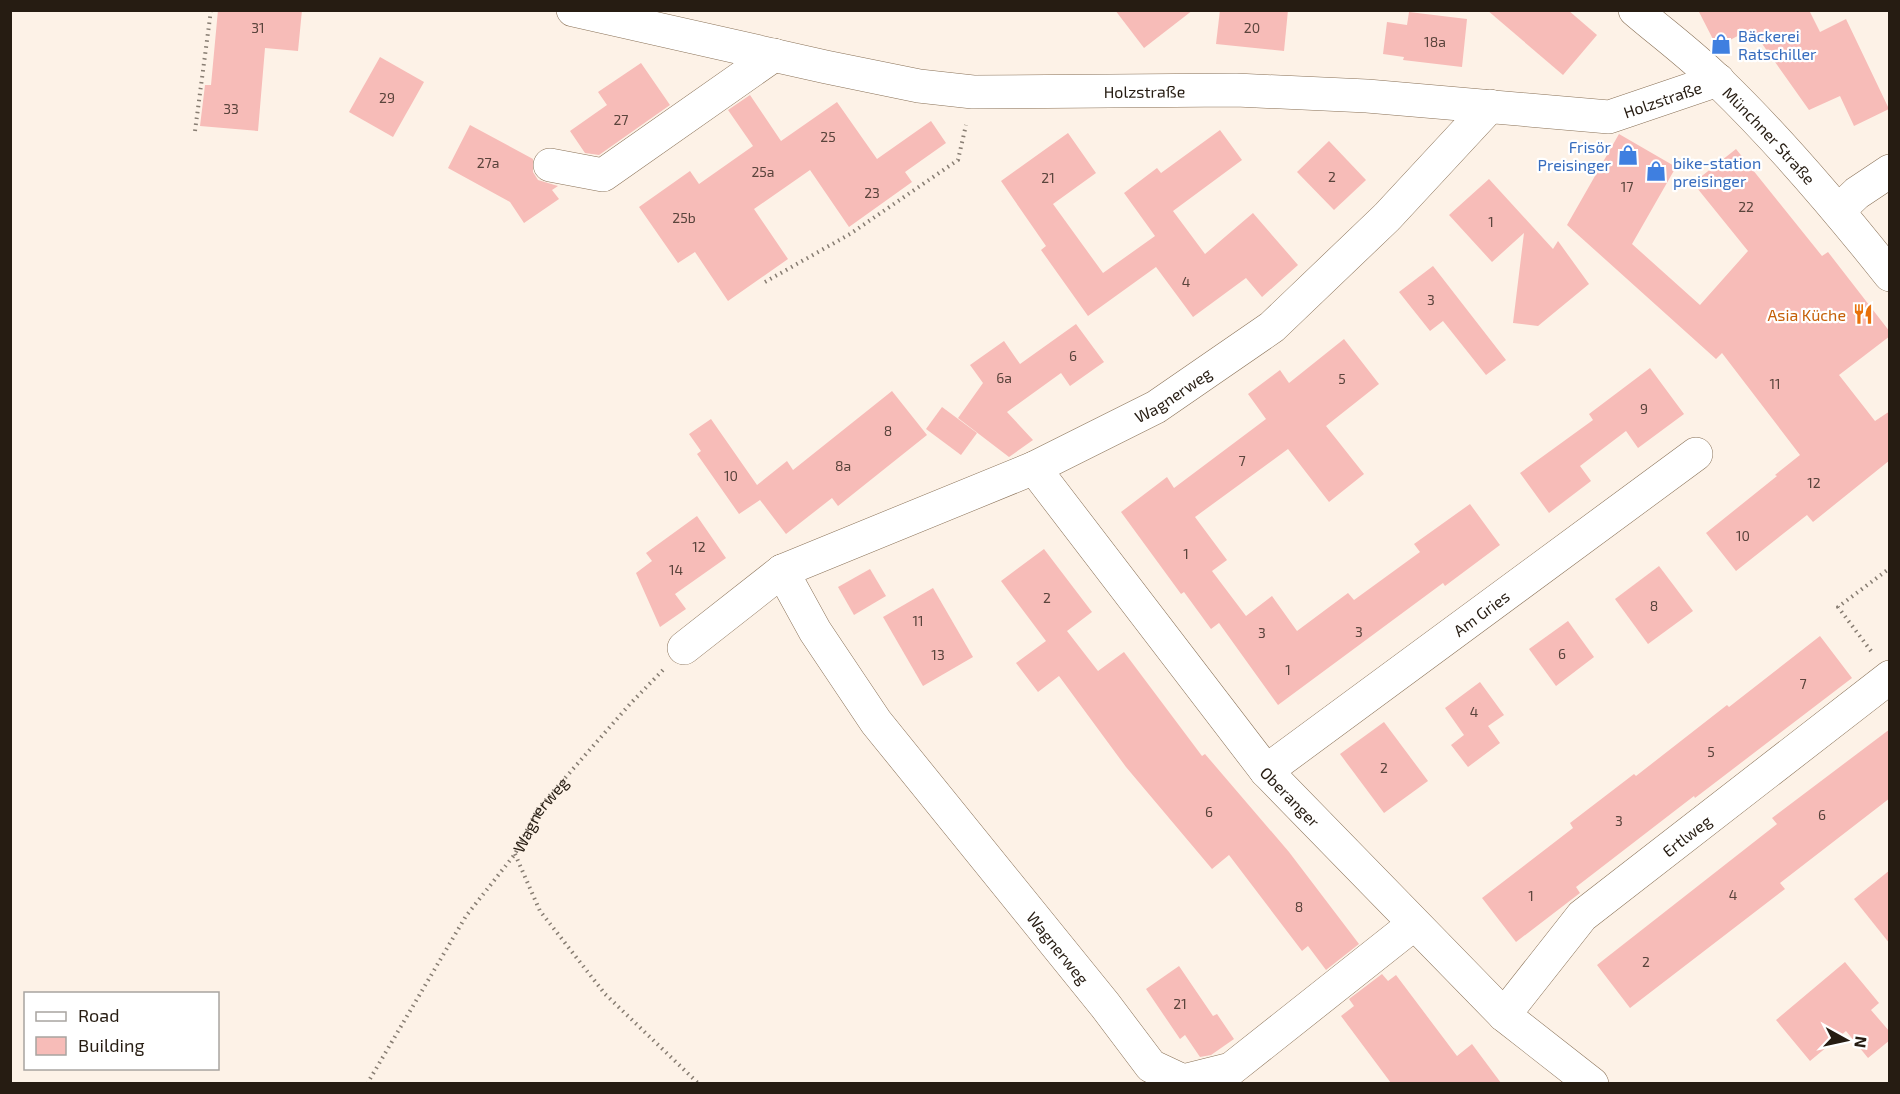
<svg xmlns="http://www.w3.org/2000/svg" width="1900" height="1094" viewBox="0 0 1900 1094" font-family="'Exo 2',sans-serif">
  <rect width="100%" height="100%" fill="#fdf2e7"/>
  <g fill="#f7bcb8">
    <path d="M 218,10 L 302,10 L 298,51 L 265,48 L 258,131 L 200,126 L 205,85 L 211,85 Z"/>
    <path d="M 1115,10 L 1193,10 L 1144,48 Z"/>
    <path d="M 1220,10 L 1288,10 L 1284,51 L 1216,44 Z"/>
    <path d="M 1487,10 L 1568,10 L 1597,35 L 1563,75 Z"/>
    <path d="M 1698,10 L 1812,10 L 1810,12 L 1820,32 L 1846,19 L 1889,109 L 1854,126 L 1840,96 L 1809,110 L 1758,38 L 1751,42 L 1745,32 L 1717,47 Z"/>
    <path d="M 1409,12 L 1467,19 L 1462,67 L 1403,60 L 1404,57 L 1383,54 L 1387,22 L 1407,25 Z"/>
    <path d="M 380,57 L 424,82 L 393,137 L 349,112 Z"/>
    <path d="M 641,63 L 670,105 L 599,155 L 585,153 L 570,131 L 607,105 L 598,92 Z"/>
    <path d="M 750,95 L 781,141 L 837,102 L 877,159 L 931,121 L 946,143 L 905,172 L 912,182 L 849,227 L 810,170 L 754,209 L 788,259 L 728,301 L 695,252 L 678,263 L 639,207 L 690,171 L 699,184 L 753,146 L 728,110 Z"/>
    <path d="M 470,125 L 533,159 L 533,172 L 538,180 L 558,186 L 552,190 L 559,199 L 524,223 L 510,202 L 448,168 Z"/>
    <path d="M 1220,130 L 1242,160 L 1173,211 L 1205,254 L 1253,213 L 1298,265 L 1262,297 L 1246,278 L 1193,317 L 1156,267 L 1088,316 L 1041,250 L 1046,246 L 1001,181 L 1068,133 L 1096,173 L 1053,204 L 1103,273 L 1155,236 L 1124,193 L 1157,168 L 1161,173 Z"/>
    <path d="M 1619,134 L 1676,167 L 1632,244 L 1700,305 L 1748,251 L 1693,183 L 1736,149 L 1822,256 L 1828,252 L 1890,332 L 1890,336 L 1839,375 L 1875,421 L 1890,411 L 1890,460 L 1813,522 L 1807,515 L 1736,571 L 1706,533 L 1777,476 L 1775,475 L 1800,455 L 1722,353 L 1716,359 L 1567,225 Z"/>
    <path d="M 1329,141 L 1366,180 L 1334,210 L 1297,172 Z"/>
    <path d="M 1489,179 L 1553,249 L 1558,241 L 1589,284 L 1538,326 L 1513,323 L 1524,233 L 1492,262 L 1449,215 Z"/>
    <path d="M 1433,266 L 1506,360 L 1486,375 L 1443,321 L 1430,331 L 1399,292 Z"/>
    <path d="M 1076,324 L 1104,362 L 1070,386 L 1061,373 L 1007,412 L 1033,440 L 1009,457 L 958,418 L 983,383 L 970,365 L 1004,341 L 1020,364 Z"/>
    <path d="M 1344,339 L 1379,384 L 1326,426 L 1364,474 L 1329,502 L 1288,449 L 1195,517 L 1227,560 L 1212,571 L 1246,616 L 1272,596 L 1297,631 L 1348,593 L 1354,600 L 1420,552 L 1414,544 L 1470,504 L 1500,545 L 1445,586 L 1443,583 L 1278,705 L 1219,623 L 1211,629 L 1184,592 L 1181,594 L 1121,512 L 1167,477 L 1174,488 L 1266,419 L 1248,394 L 1280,370 L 1289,383 Z"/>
    <path d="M 1650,368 L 1684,414 L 1638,448 L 1626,431 L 1580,466 L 1591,481 L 1549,513 L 1520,473 L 1593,420 L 1589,414 Z"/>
    <path d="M 892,391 L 927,435 L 838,506 L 832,498 L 786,534 L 760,500 L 739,514 L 697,454 L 701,451 L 689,434 L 711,419 L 757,485 L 787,461 L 793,470 Z"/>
    <path d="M 942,407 L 977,433 L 961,455 L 926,429 Z"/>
    <path d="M 697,516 L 726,558 L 675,594 L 686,609 L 660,627 L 636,573 L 652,561 L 646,553 Z"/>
    <path d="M 1044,549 L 1092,612 L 1067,631 L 1098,671 L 1124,652 L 1202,756 L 1205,754 L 1289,852 L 1359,944 L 1326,970 L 1308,946 L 1302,951 L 1229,855 L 1212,869 L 1126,767 L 1059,676 L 1038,692 L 1016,663 L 1046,641 L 1001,581 Z"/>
    <path d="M 1659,566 L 1693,611 L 1648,644 L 1615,599 Z"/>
    <path d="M 870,569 L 886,596 L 854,615 L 838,587 Z"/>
    <path d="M 933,588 L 973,657 L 923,686 L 883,617 Z"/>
    <path d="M 1568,621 L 1594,657 L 1556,686 L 1529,649 Z"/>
    <path d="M 1820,636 L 1852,678 L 1695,798 L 1694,796 L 1576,887 L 1580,893 L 1516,942 L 1482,898 L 1573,828 L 1570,823 L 1634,774 L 1636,776 L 1727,705 L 1729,707 Z"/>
    <path d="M 1480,682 L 1504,715 L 1488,726 L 1500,743 L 1468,767 L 1451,745 L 1464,735 L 1445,708 Z"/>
    <path d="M 1384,722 L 1428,781 L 1384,813 L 1340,754 Z"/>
    <path d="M 1890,729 L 1890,798 L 1780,883 L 1785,889 L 1630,1008 L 1597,965 L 1777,824 L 1772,818 Z"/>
    <path d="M 1890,870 L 1890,944 L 1854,899 Z"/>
    <path d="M 1845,962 L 1879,1003 L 1871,1010 L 1890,1032 L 1890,1040 L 1868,1058 L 1846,1031 L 1810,1061 L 1776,1020 Z"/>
    <path d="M 1179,966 L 1213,1016 L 1217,1014 L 1234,1039 L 1211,1055 L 1200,1057 L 1185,1035 L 1180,1039 L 1146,989 Z"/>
    <path d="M 1382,974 L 1388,981 L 1396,975 L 1457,1056 L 1472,1044 L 1501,1083 L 1391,1083 L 1341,1016 L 1354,1006 L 1349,999 Z"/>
  </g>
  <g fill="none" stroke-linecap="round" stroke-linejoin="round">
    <g stroke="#897157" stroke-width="34">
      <g id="minor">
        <path id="s2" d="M 573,10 L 826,67 L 919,86 L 973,92 L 1236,90 L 1367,96 L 1609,117 L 1718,80"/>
        <path d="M 550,165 L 603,175 L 774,55"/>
        <path d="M 1839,210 L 1857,193 L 1890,171"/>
        <path id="s3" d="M 1034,468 L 1266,771 L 1504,1015 L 1592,1084"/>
        <path id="s4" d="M 782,571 L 815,631 L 876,722 L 1105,1005 L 1151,1066 L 1183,1081 L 1231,1069 L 1414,924"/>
        <path id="s5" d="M 684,648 L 782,571 L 1034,468 L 1156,407 L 1272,327 L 1387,217 L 1490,106"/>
        <path id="s6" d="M 1266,771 L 1696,454"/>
        <path id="s7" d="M 1504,1015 L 1582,916 L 1890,677"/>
      </g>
    </g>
    <g stroke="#897157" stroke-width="34">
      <g id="major">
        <path id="s8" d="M 1635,10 C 1663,34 1693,56 1719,82 C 1781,142 1836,207 1890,275"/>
      </g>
    </g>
    <g stroke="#877d72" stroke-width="4" stroke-dasharray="1.5 4.5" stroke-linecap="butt">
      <path d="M 195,131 L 211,10"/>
      <path d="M 765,282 L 850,234 L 958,160 L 966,125"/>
      <path d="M 1871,651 L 1838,607 L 1890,568"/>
      <path d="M 515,854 L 540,911 L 605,994 L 699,1084"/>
      <path id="s1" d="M 367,1084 L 466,916 L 515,854 L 537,810 L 630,704 L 663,670"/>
    </g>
    <use href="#minor" stroke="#fff" stroke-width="33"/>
    <use href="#major" stroke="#fff" stroke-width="33"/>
  </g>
  <defs>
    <g id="shop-bare" transform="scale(1.62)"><path d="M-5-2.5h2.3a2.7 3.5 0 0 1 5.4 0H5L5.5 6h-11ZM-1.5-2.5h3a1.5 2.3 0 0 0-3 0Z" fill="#3f7fe0" stroke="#fff" stroke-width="2.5" paint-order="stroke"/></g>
    <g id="restaurant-bare" transform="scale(1.62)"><path d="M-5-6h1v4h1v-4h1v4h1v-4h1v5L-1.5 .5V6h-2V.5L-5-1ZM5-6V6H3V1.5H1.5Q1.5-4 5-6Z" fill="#e8710a" stroke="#fff" stroke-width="2.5" paint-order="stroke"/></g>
  </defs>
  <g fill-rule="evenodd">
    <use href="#shop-bare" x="1721" y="44"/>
    <use href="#shop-bare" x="1628" y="155"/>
    <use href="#shop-bare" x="1656" y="171"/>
    <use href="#restaurant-bare" x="1863" y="314"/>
  </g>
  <g text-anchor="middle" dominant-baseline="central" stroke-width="4.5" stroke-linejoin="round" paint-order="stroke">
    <g font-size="14" fill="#5a443c">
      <text x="258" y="27">31</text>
      <text x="1252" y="27">20</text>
      <text x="1435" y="41">18a</text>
      <text x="387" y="97">29</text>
      <text x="231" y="108">33</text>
      <text x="621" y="119">27</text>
      <text x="828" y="136">25</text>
      <text x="488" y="162">27a</text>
      <text x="763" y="171">25a</text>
      <text x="1332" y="176">2</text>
      <text x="1048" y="177">21</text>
      <text x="1627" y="186">17</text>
      <text x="872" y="192">23</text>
      <text x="1746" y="206">22</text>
      <text x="684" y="217">25b</text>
      <text x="1491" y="221">1</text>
      <text x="1186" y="281">4</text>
      <text x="1431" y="299">3</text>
      <text x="1073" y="355">6</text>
      <text x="1004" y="377">6a</text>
      <text x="1342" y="378">5</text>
      <text x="1775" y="383">11</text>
      <text x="1644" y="408">9</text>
      <text x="888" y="430">8</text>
      <text x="1242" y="460">7</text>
      <text x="843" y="465">8a</text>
      <text x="731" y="475">10</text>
      <text x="1814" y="482">12</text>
      <text x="1743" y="535">10</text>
      <text x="699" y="546">12</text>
      <text x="1186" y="553">1</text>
      <text x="676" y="569">14</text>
      <text x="1047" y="597">2</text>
      <text x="1654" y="605">8</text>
      <text x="918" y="620">11</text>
      <text x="1359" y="631">3</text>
      <text x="1262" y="632">3</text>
      <text x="1562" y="653">6</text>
      <text x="938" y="654">13</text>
      <text x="1288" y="669">1</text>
      <text x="1803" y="683">7</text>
      <text x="1474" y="711">4</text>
      <text x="1711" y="751">5</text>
      <text x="1384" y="767">2</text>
      <text x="1209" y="811">6</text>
      <text x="1822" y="814">6</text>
      <text x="1619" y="820">3</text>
      <text x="1733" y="894">4</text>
      <text x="1531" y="895">1</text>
      <text x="1299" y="906">8</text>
      <text x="1646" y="961">2</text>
      <text x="1180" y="1003">21</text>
    </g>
    <g font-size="16" fill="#366cbe" stroke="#fff" text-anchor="start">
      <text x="1738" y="35">Bäckerei<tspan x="1738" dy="18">Ratschiller</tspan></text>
      <text x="1611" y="146" text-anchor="end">Frisör<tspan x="1611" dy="18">Preisinger</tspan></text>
      <text x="1673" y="162">bike-station<tspan x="1673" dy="18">preisinger</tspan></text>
    </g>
    <g font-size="16" fill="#261c12" stroke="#fff">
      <text stroke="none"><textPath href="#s2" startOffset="580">Holzstraße</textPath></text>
      <text stroke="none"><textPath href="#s2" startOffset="1102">Holzstraße</textPath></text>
      <text stroke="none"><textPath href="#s8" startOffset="184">Münchner Straße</textPath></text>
      <text stroke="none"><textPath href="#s5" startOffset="554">Wagnerweg</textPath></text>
      <text stroke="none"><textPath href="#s6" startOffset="267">Am Gries</textPath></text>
      <text stroke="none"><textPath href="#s3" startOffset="417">Oberanger</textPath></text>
      <text stroke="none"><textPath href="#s1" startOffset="321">Wagnerweg</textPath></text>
      <text stroke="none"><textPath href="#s7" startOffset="258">Ertlweg</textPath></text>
      <text stroke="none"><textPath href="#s4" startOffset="468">Wagnerweg</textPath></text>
    </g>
    <g font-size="16" fill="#c56008" stroke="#fff" text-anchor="end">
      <text x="1846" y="314">Asia Küche</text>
    </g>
  </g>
  <rect width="1900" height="1094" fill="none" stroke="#261c12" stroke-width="24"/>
  <rect x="24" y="992" width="195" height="78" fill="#ffffff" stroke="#a8a4a0" stroke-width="1.5"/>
  <rect x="36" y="1012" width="30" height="9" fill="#ffffff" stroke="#a8a4a0" stroke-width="1.5"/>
  <text x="78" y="1022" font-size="18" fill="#261c12">Road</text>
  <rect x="36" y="1037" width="30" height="18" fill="#f7bcb8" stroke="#a8a4a0" stroke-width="1.5"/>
  <text x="78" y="1052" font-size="18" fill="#261c12">Building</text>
  <g transform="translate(1846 1040) rotate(98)" stroke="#ffffff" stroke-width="4.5" paint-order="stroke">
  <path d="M0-4.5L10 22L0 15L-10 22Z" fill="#261c12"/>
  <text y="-9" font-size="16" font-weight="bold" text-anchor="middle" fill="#261c12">N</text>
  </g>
</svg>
